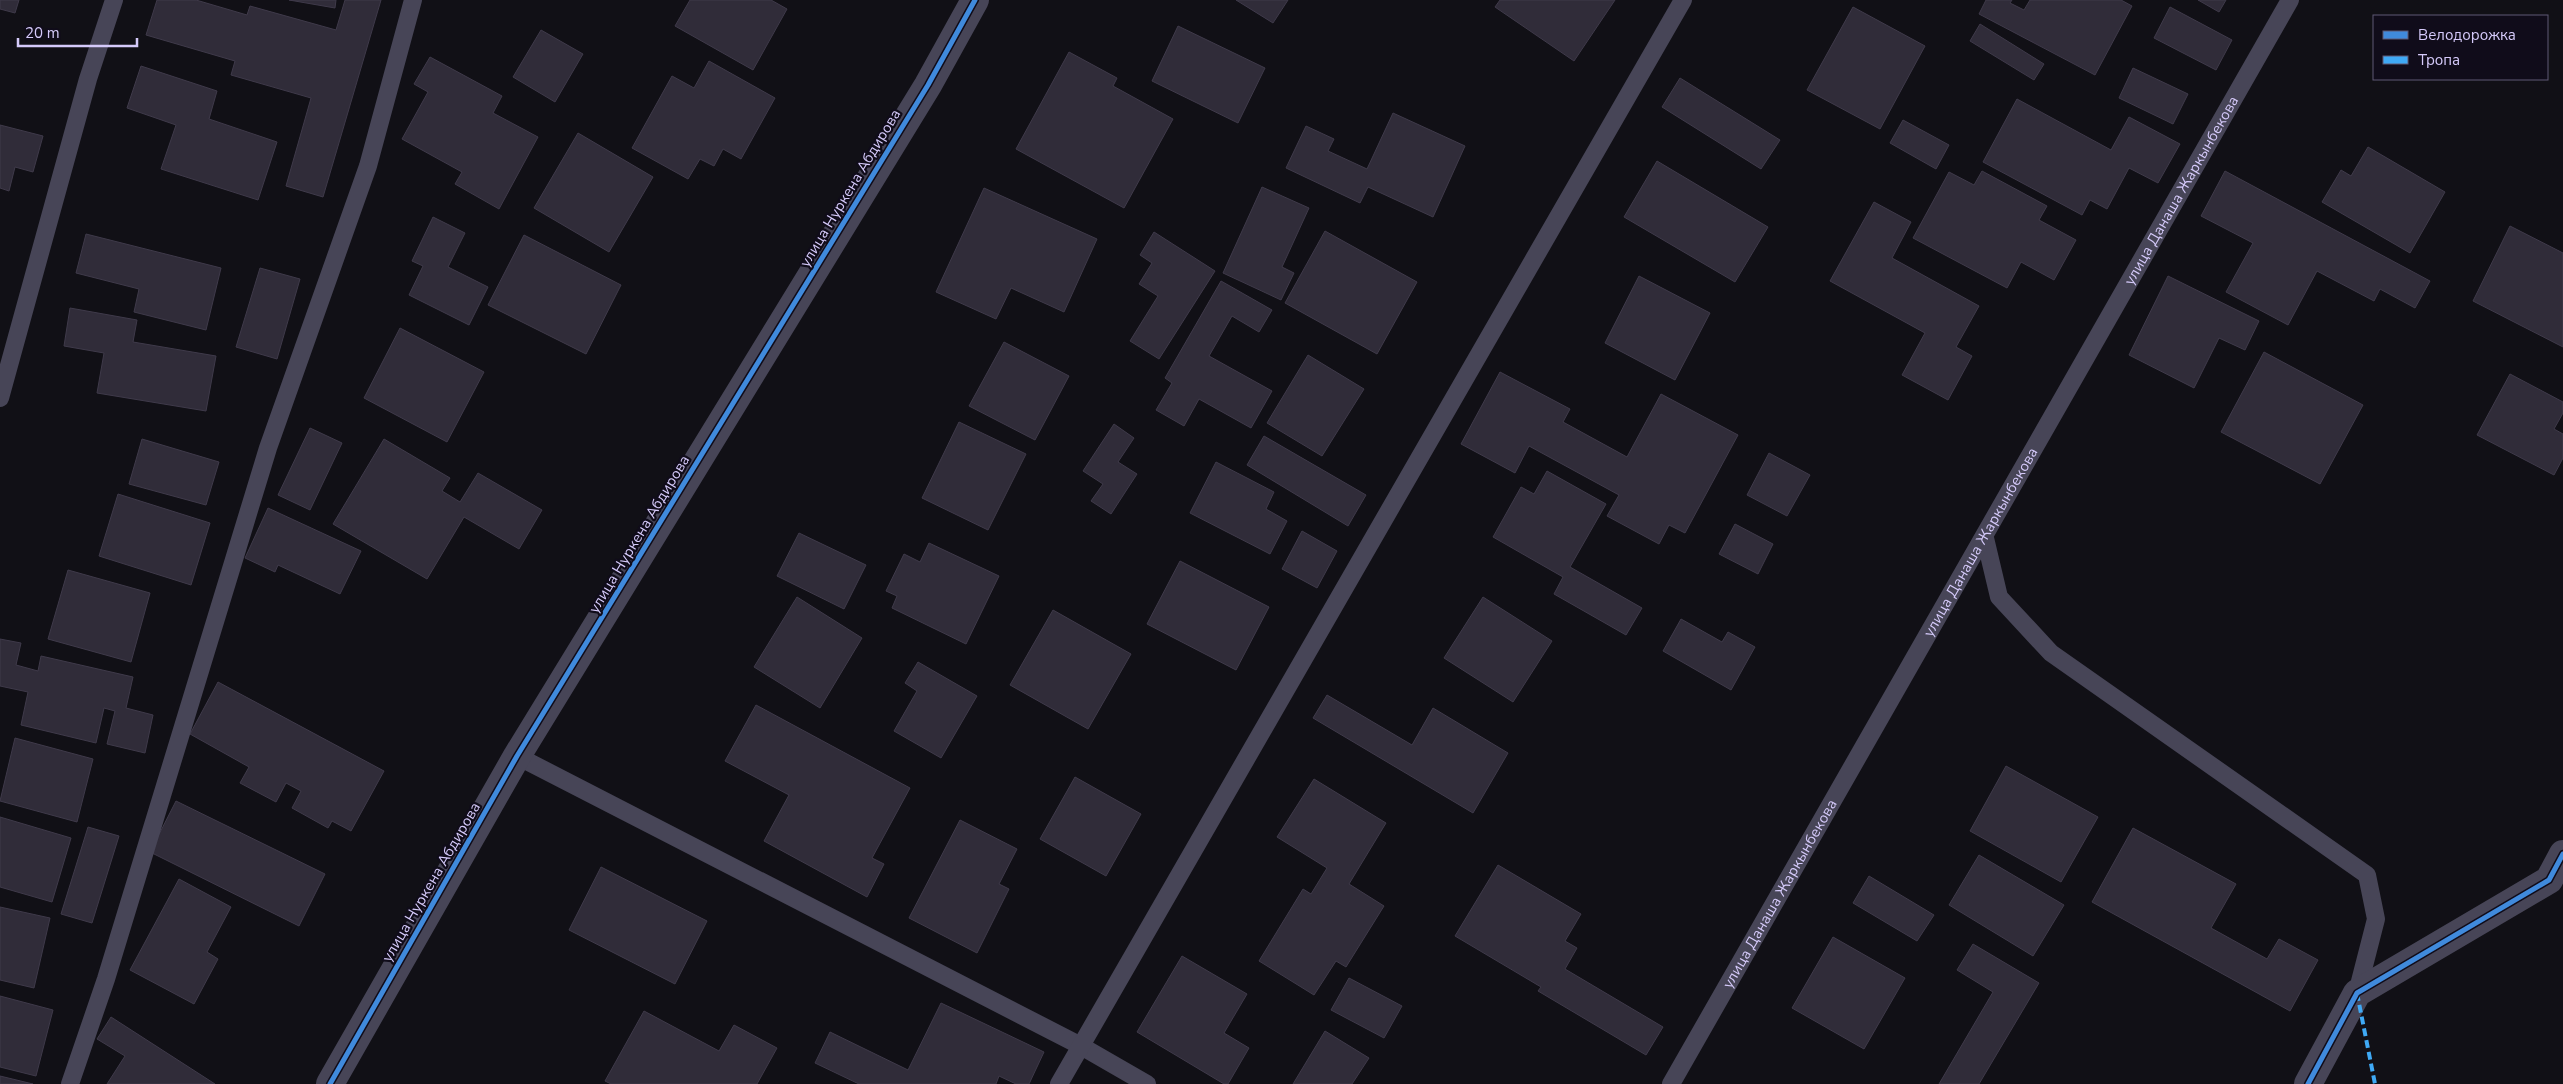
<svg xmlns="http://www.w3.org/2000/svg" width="2563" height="1084" viewBox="0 0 2563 1084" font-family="'Nunito Sans',sans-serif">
  <rect width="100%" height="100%" fill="#111016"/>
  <g fill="#302c39" stroke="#3f3a4a">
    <path d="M 0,0 L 19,0 L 15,13 L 0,9 Z"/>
    <path d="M 157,0 L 196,0 L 247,15 L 250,6 L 336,30 L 345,0 L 381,0 L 323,197 L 286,186 L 311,98 L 231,75 L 235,61 L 146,35 Z"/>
    <path d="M 289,0 L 336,0 L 335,8 Z"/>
    <path d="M 690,0 L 771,0 L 787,9 L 753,70 L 675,26 Z"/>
    <path d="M 1236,0 L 1288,0 L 1273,23 Z"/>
    <path d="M 1500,0 L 1615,0 L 1574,61 L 1495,7 Z"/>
    <path d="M 1986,0 L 2012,0 L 2010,3 L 2024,10 L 2030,0 L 2121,0 L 2132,6 L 2095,75 L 1979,14 Z"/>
    <path d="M 2198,0 L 2226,0 L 2219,12 Z"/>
    <path d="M 1853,7 L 1925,46 L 1880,129 L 1807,90 Z"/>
    <path d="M 2170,7 L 2232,40 L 2216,70 L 2154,38 Z"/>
    <path d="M 1980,24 L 2044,64 L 2034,80 L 1970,41 Z"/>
    <path d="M 1178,26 L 1265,68 L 1238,123 L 1152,81 Z"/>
    <path d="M 541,30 L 583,54 L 555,102 L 513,77 Z"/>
    <path d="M 1069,52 L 1117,78 L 1113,86 L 1173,119 L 1124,208 L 1016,149 Z"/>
    <path d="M 430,57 L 502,96 L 493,113 L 538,137 L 499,209 L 455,184 L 462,172 L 402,139 L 428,92 L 414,84 Z"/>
    <path d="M 709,61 L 775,98 L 741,159 L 723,149 L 714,166 L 700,159 L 688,179 L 632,148 L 672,76 L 694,88 Z"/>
    <path d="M 141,66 L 217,91 L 209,119 L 277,142 L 258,200 L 161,169 L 176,125 L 127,108 Z"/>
    <path d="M 2133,68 L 2188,94 L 2173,124 L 2119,98 Z"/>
    <path d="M 1680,78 L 1780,140 L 1761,169 L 1662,107 Z"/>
    <path d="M 2017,99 L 2111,150 L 2129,117 L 2180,144 L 2158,183 L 2129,168 L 2107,209 L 2090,200 L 2082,215 L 1983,162 Z"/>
    <path d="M 1393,113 L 1465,146 L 1433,217 L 1368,187 L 1360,203 L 1286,168 L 1306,126 L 1334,139 L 1328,151 L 1367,169 Z"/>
    <path d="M 1903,120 L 1949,145 L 1936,169 L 1890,143 Z"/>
    <path d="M 0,125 L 43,136 L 33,172 L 15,167 L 9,191 L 0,188 Z"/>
    <path d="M 578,133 L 653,177 L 609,252 L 534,208 Z"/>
    <path d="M 2368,147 L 2445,192 L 2410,253 L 2322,202 L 2341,170 L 2351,176 Z"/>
    <path d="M 1657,161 L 1768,227 L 1735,282 L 1624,217 Z"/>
    <path d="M 1982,171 L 2047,206 L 2039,220 L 2076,240 L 2054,280 L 2021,262 L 2007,288 L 1913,238 L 1949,172 L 1974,185 Z"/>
    <path d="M 2225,171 L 2430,281 L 2415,308 L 2380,289 L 2374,301 L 2317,271 L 2288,325 L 2226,292 L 2253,243 L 2201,216 Z"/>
    <path d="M 1262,187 L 1309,208 L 1282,267 L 1294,273 L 1281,300 L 1223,273 Z"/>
    <path d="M 984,188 L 1097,239 L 1064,312 L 1011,288 L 996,319 L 936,292 Z"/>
    <path d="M 1874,202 L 1911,222 L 1892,258 L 1979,306 L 1956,347 L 1972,356 L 1948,400 L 1902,375 L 1925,333 L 1830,281 Z"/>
    <path d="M 433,217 L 465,233 L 448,267 L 488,287 L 469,325 L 409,295 L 423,266 L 412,261 Z"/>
    <path d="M 2510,226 L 2563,253 L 2563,347 L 2473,301 Z"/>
    <path d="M 1325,231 L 1417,282 L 1377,354 L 1285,303 Z"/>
    <path d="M 1154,232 L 1215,271 L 1159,359 L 1130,341 L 1158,296 L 1139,284 L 1152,263 L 1140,255 Z"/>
    <path d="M 86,234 L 221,268 L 206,330 L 134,312 L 139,289 L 76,273 Z"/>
    <path d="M 524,235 L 621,285 L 586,354 L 488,305 Z"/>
    <path d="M 260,268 L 300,279 L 277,359 L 236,347 Z"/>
    <path d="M 1639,276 L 1710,313 L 1675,380 L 1605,343 Z"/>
    <path d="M 2168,276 L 2259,321 L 2245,350 L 2219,338 L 2194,388 L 2129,355 Z"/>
    <path d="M 1221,281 L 1272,310 L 1259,332 L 1232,316 L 1209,356 L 1272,391 L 1251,428 L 1199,399 L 1184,426 L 1156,410 L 1172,383 L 1165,378 Z"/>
    <path d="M 70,308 L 137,320 L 133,342 L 216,356 L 206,411 L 97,393 L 104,353 L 64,346 Z"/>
    <path d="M 400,328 L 484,372 L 447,442 L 364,398 Z"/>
    <path d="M 1004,342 L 1069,376 L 1035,440 L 969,406 Z"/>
    <path d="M 2264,352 L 2363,405 L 2320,484 L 2221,432 Z"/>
    <path d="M 1308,355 L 1364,389 L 1322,456 L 1267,423 Z"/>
    <path d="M 1500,372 L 1570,409 L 1563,422 L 1627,457 L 1661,394 L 1738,435 L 1685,533 L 1669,525 L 1659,544 L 1607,516 L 1619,495 L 1529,446 L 1515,473 L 1461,444 Z"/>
    <path d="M 2510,374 L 2563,402 L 2563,413 L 2554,429 L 2563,434 L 2563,458 L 2554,475 L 2477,435 Z"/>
    <path d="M 959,422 L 1026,454 L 988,530 L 922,498 Z"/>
    <path d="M 1114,424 L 1134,438 L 1118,462 L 1137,474 L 1111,514 L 1091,501 L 1103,484 L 1083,471 Z"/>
    <path d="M 310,428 L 342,443 L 310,510 L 278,495 Z"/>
    <path d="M 1264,436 L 1366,495 L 1348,526 L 1247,465 Z"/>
    <path d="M 142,439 L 219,462 L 206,505 L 129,484 Z"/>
    <path d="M 384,439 L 450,478 L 442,491 L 460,502 L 478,473 L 542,510 L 519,549 L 464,517 L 427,579 L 333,524 Z"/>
    <path d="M 1769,453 L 1810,475 L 1787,516 L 1747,495 Z"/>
    <path d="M 1216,462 L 1274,492 L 1266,509 L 1287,521 L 1270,554 L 1190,513 Z"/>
    <path d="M 1547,471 L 1606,504 L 1570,567 L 1642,608 L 1626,635 L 1554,594 L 1563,577 L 1493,537 L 1521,487 L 1534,494 Z"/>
    <path d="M 118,494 L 210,523 L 191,585 L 99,556 Z"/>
    <path d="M 268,508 L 361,551 L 340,594 L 278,565 L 275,572 L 245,558 Z"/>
    <path d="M 1735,524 L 1773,544 L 1758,574 L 1719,554 Z"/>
    <path d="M 1302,531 L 1337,551 L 1317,588 L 1282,569 Z"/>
    <path d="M 799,533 L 866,565 L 844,609 L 777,576 Z"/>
    <path d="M 929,543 L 999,576 L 966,644 L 892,608 L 897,596 L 886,591 L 904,554 L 920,562 Z"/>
    <path d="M 1180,561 L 1269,607 L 1236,670 L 1147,624 Z"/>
    <path d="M 68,570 L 150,593 L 131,662 L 48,639 Z"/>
    <path d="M 797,597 L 862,638 L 820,708 L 754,667 Z"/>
    <path d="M 1483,597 L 1552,641 L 1513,702 L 1444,658 Z"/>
    <path d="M 1053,610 L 1131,654 L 1088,729 L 1010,685 Z"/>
    <path d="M 1681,619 L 1722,642 L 1728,632 L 1755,647 L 1731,690 L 1663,651 Z"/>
    <path d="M 0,639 L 21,643 L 16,665 L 38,671 L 41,656 L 133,677 L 126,708 L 153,715 L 145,753 L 107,744 L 115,711 L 104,708 L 96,743 L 21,725 L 28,692 L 0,686 Z"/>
    <path d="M 918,662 L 977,696 L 941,758 L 894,731 L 917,691 L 905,683 Z"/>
    <path d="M 218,682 L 384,771 L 351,831 L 332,821 L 328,828 L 292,808 L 301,791 L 286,783 L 276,802 L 240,783 L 249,767 L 190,734 Z"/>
    <path d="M 1327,695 L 1412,745 L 1433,708 L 1508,753 L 1473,813 L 1313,718 Z"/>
    <path d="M 756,705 L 910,788 L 872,858 L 884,864 L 867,897 L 764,841 L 789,795 L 725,761 Z"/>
    <path d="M 15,738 L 93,759 L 77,822 L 0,801 Z"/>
    <path d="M 2006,766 L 2098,817 L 2061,882 L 1970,831 Z"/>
    <path d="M 1075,777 L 1141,814 L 1106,876 L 1040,839 Z"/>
    <path d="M 1314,779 L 1386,823 L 1349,884 L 1384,906 L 1346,967 L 1336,961 L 1314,995 L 1259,961 L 1303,889 L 1311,894 L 1327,868 L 1277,837 Z"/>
    <path d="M 176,801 L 325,874 L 299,926 L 150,852 Z"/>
    <path d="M 0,817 L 71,838 L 52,902 L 0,887 Z"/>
    <path d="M 960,820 L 1017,849 L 999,884 L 1009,889 L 977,953 L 909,918 Z"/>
    <path d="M 88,827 L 119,836 L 92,923 L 61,914 Z"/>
    <path d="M 2133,828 L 2236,884 L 2211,928 L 2267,959 L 2279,939 L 2318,960 L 2290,1011 L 2092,902 Z"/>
    <path d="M 1979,855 L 2064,905 L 2033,956 L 1949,905 Z"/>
    <path d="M 1498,865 L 1581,914 L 1565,941 L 1577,948 L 1565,969 L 1663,1027 L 1646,1055 L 1538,991 L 1541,987 L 1455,936 Z"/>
    <path d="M 601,867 L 707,921 L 675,984 L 569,930 Z"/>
    <path d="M 1869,876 L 1934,915 L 1917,941 L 1853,903 Z"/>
    <path d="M 179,879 L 231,907 L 207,952 L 218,959 L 194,1004 L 130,970 Z"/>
    <path d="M 0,907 L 50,918 L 34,988 L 0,980 Z"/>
    <path d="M 1833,937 L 1905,978 L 1864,1049 L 1792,1008 Z"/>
    <path d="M 1973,944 L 2039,983 L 1979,1084 L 1939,1084 L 1993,992 L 1957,970 Z"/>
    <path d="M 1182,956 L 1247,994 L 1224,1033 L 1249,1048 L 1228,1084 L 1224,1084 L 1137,1032 Z"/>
    <path d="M 1349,978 L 1402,1006 L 1384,1038 L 1331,1010 Z"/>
    <path d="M 0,996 L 53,1010 L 36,1076 L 0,1067 Z"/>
    <path d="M 941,1003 L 1044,1052 L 1029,1084 L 1016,1084 L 999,1076 L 996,1084 L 859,1084 L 815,1063 L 830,1032 L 908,1070 Z"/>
    <path d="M 644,1011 L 719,1051 L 734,1025 L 777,1048 L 757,1084 L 611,1084 L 605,1081 Z"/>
    <path d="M 111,1017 L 215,1084 L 107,1084 L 125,1056 L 97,1039 Z"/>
    <path d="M 1325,1031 L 1369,1058 L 1352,1084 L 1293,1084 Z"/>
    <path d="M 0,1076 L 33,1084 L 0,1084 Z"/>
  </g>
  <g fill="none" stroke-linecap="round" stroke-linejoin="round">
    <g stroke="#474557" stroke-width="18">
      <path d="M 0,398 L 88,79 L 114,0"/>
      <path d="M 1985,538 L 1999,597 L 2051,653 L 2367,875 L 2376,919 L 2357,993"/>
      <path d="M 517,756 L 1081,1046 L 1147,1084"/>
      <path d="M 70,1084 L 106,979 L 268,448 L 368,166 L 413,0"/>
      <path d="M 1059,1084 L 1683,0"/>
      <path id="s1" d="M 1671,1084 L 2290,0"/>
    </g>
    <g stroke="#474557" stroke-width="28">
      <path d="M 330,1084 L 517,756 L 928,85 L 975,0"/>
      <path d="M 2308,1084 L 2357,993 L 2549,880 L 2563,854"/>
    </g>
    <path stroke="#3fa9f5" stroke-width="4" stroke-dasharray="8 4" stroke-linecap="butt" d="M 2357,993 L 2375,1084"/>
    <g stroke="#100c1a" stroke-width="8">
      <g id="cycleway">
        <path d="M 330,1084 L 517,756 L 928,85 L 975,0"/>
        <path d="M 2308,1084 L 2357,993 L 2549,880 L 2563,854"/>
      </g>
    </g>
    <use href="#cycleway" stroke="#408adc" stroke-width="5"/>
  </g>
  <g text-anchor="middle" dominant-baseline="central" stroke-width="4.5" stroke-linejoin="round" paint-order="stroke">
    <g font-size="15" fill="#d5cafa" stroke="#100c1a">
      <text transform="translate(850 188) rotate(-59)">улица Нуркена Абдирова</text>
      <text stroke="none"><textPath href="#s1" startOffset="1029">улица Данаша Жаркынбекова</textPath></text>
      <text transform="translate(639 534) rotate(-59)">улица Нуркена Абдирова</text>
      <text stroke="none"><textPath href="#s1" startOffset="624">улица Данаша Жаркынбекова</textPath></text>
      <text transform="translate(431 882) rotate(-60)">улица Нуркена Абдирова</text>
      <text stroke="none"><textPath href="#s1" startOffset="219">улица Данаша Жаркынбекова</textPath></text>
    </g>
  </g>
  <rect x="2373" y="15" width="175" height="65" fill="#100c1a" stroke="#5f5874"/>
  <rect x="2383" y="31" width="25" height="8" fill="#408adc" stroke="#5f5874"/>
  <text x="2418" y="40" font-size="15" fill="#d5cafa">Велодорожка</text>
  <rect x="2383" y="56" width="25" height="8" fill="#3fa9f5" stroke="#5f5874"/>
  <text x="2418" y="65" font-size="15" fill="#d5cafa">Тропа</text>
  <path d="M18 38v8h119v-8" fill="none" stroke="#d5cafa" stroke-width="2.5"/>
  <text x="25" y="38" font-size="15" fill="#d5cafa" stroke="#100c1a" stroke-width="4" paint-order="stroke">20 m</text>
</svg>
